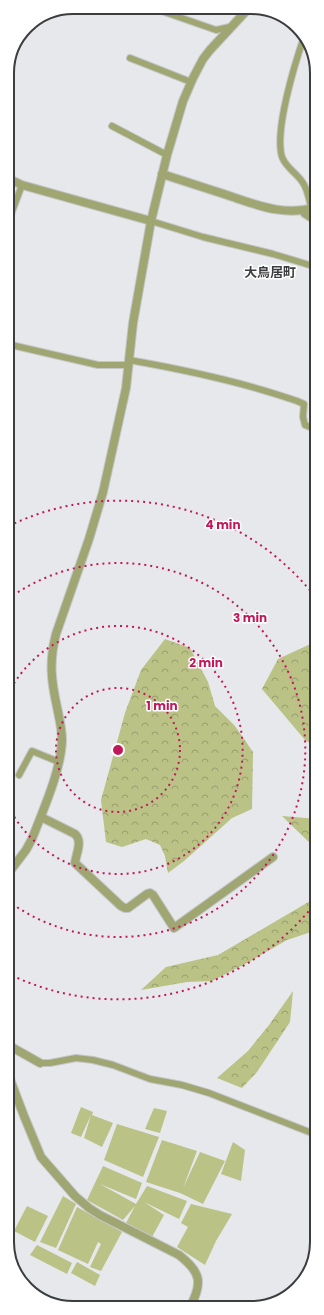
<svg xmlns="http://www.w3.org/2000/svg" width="324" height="1315" viewBox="0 0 324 1315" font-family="Poppins,'Noto Sans JP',sans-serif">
  <defs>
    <pattern id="forest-crowns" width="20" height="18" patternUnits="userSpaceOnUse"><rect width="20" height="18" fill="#bac285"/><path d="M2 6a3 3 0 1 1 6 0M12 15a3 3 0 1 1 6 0" fill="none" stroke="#989f6e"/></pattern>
  </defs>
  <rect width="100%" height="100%" fill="#e6e8eb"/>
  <g fill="#bac285">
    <path d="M 81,1107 L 93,1112 L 92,1115 L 113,1123 L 102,1147 L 84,1138 L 91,1115 L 81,1137 L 71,1133 Z"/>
    <path d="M 154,1108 L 167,1111 L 160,1133 L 145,1129 Z"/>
    <path d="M 117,1124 L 159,1137 L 143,1177 L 104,1160 Z"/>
    <path d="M 162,1140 L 197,1151 L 183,1188 L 200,1152 L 225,1161 L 203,1204 L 180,1193 L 146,1182 Z"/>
    <path d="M 233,1142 L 245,1150 L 241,1181 L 221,1174 Z"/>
    <path d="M 103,1166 L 142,1183 L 136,1199 L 100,1184 L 136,1204 L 147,1186 L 187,1201 L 179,1219 L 144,1202 L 164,1215 L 152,1237 L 126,1223 L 135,1206 L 123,1220 L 87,1200 Z"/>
    <path d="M 63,1196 L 76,1204 L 56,1248 L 40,1242 Z"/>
    <path d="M 191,1204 L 232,1214 L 216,1241 L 205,1265 L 177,1247 L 188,1227 L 181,1223 Z"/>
    <path d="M 27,1206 L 48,1216 L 35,1242 L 14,1231 Z"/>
    <path d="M 77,1207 L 122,1232 L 101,1271 L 90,1267 L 101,1244 L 98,1242 L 88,1264 L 58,1250 Z"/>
    <path d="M 37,1245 L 72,1263 L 67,1274 L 30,1255 Z"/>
    <path d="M 77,1262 L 100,1275 L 95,1286 L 71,1273 Z"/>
  </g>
  <g fill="url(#forest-crowns)">
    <path d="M 165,639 L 190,648 L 208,682 L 215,706 L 235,726 L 253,752 L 252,809 L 232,818 L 184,861 L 168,873 L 165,856 L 160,845 L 146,839 L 122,847 L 106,842 L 101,800 L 125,713 L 141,670 Z"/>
    <path d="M 317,641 L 317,747 L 305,740 L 262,689 L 278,659 Z"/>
    <path d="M 282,816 L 317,819 L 317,850 Z"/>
    <path d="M 317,897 L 317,930 L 287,940 L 249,962 L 212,981 L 187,982 L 141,990 L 166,967 L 218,955 Z"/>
    <path d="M 293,991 L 290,1022 L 257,1072 L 242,1088 L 217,1078 L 248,1051 L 269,1025 Z"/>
  </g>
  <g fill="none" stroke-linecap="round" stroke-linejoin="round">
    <g stroke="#c4c6c8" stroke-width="8">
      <g id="minor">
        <path d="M 153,8 L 216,30 L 230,27"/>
        <path d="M 304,37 C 295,63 274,131 282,157 C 286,168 297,173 303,183 C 308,190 309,201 312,209"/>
        <path d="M 130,58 L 191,82"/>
        <path d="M 112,126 L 167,155"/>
        <path d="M 303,211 L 304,214 L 316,222"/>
        <path d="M 151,221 L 203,237 L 273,254 L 316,267"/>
        <path d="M 7,225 L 22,185"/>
        <path d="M 7,344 L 98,365 L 129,365"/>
        <path d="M 129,360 C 186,370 243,382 297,401 L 304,404 L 303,417 L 305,425 L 317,430"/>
        <path d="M 19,775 L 32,751 L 59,762"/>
        <path d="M 40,1063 L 50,1063 L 76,1058 L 93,1060 L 113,1065 L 150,1079 L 182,1085 L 209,1093 L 317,1135"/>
      </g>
    </g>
    <g stroke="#c4c6c8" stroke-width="10">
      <g id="tertiary">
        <path d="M 162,174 C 183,181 205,188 227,195 C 257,205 284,217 316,207"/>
        <path d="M 7,178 L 22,185 L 151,221"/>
        <path d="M 41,817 L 75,834 C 83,841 76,854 75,863 L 121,906 L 125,908 L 128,908 L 147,894 L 150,893 L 153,895 L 174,928 L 273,857"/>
        <path d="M 7,875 L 26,850 L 32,839 C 43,810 61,771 62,740 C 62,729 59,717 57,707 C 51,680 49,661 56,634 L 89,539 L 103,492 L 126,388 L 133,323 L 151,221 L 167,155 L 183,101 L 193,78 L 203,59 L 210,50 L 248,9"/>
        <path d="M 8,1045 L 40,1063"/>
        <path d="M 8,1074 L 24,1116 L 41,1157 L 75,1196 L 89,1208 L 100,1215 L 179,1255 C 201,1272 203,1283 190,1307"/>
      </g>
    </g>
    <use href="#minor" stroke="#a0a671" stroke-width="6"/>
    <use href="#tertiary" stroke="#a0a671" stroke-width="8"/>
  </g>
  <g fill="none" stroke="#c2185b" stroke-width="2" stroke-dasharray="2 4">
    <circle cx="118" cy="750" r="62"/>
    <path d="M8 694A124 124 0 1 1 8 806"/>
    <path d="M8 599A187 187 0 1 1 8 901"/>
    <path d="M316 902A249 249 0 0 1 9 974M9 526A249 249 0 0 1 316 598"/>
  </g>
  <g text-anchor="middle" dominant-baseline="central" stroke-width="3" stroke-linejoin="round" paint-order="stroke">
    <g font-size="13" font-weight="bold" fill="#3c3d3e" stroke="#fff">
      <text x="270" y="272">大鳥居町</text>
    </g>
  </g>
  <path d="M0 0H324V1315H0ZM73 14H251A59 59 0 0 1 310 73V1242A59 59 0 0 1 251 1301H73A59 59 0 0 1 14 1242V73A59 59 0 0 1 73 14Z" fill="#fff" fill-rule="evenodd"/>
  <path fill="none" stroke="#3c3d3e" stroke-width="2" d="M73 14H251A59 59 0 0 1 310 73V1242A59 59 0 0 1 251 1301H73A59 59 0 0 1 14 1242V73A59 59 0 0 1 73 14Z"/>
  <circle cx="118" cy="750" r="6" fill="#c2185b" stroke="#fff" stroke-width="2"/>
  <g font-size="12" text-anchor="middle" font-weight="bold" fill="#c2185b" stroke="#fff" stroke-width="3" stroke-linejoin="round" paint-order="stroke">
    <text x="223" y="529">4 min</text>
    <text x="250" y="622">3 min</text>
    <text x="206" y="667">2 min</text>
    <text x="162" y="710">1 min</text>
  </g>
</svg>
